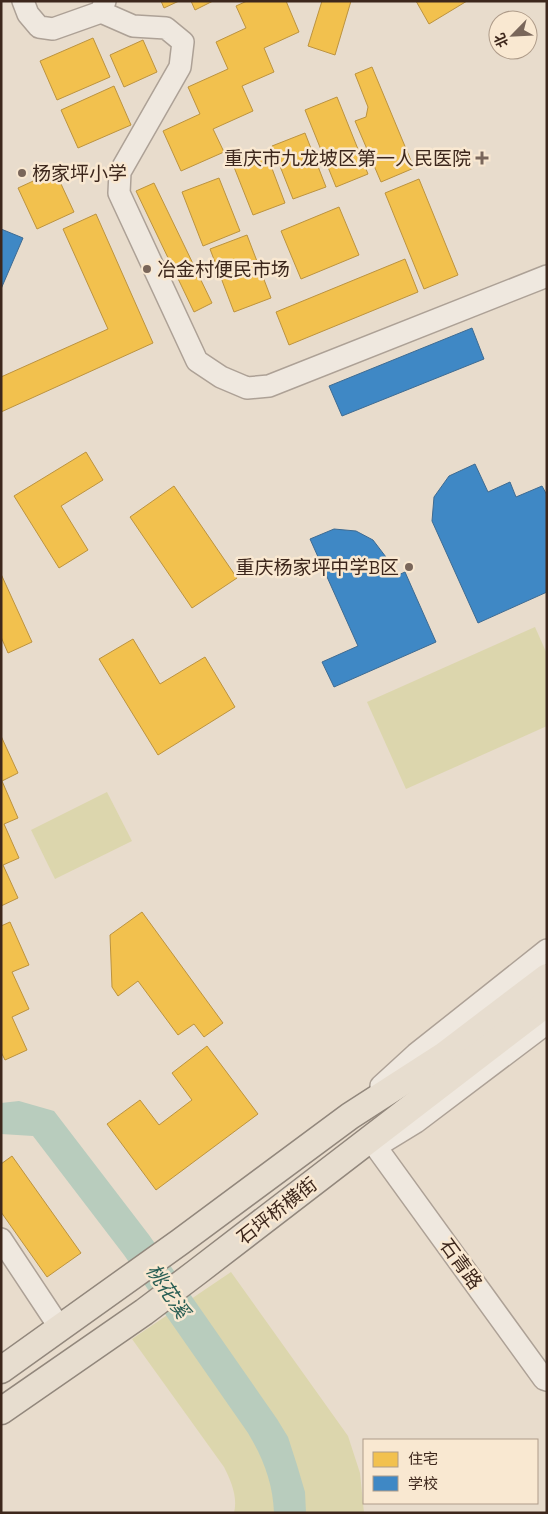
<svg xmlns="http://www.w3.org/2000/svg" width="548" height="1514" viewBox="0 0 548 1514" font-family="'Zilla Slab','Noto Sans SC',serif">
  <rect width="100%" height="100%" fill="#e8dccc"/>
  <g fill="#dcd6ad">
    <path d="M 535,627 L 547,654 L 547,726 L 406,789 L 367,702 Z"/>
    <path d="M 107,792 L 132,841 L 55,879 L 31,830 Z"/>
    <path d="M 231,1272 L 348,1436 L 360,1473 L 364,1513 L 234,1513 C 238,1497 231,1481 224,1467 L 132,1339 Z"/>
  </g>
  <path fill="#b8ccbd" d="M 19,1101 L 54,1111 L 149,1235 L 277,1419 L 288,1437 L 297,1465 L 305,1492 L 306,1513 L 274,1513 C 273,1483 263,1458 248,1433 L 124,1255 L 33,1136 L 1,1134 L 1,1103 Z"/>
  <g fill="#f2c14e" stroke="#bc933f">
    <path d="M 161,1 L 179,1 L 164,8 Z"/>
    <path d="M 191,1 L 213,1 L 195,10 Z"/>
    <path d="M 247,1 L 286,1 L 299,32 L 264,48 L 274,72 L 242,86 L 253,111 L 213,129 L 224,152 L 181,171 L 163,131 L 200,114 L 188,87 L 228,69 L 216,42 L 246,28 L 236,6 Z"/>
    <path d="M 322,1 L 351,1 L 335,55 L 308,46 Z"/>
    <path d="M 416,1 L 467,1 L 429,24 Z"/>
    <path d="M 93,38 L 110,77 L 57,100 L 40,61 Z"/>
    <path d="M 143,40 L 157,72 L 124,87 L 110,55 Z"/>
    <path d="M 372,67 L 414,168 L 381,182 L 355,121 L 366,117 L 368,107 L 355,74 Z"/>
    <path d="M 114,86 L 131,125 L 78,148 L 61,110 Z"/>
    <path d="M 337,97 L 368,174 L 336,187 L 305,110 Z"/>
    <path d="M 305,133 L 326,187 L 293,199 L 272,146 Z"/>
    <path d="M 265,150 L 285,203 L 253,215 L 232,162 Z"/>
    <path d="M 55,171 L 74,212 L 37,229 L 18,188 Z"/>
    <path d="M 219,178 L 240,231 L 203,246 L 182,192 Z"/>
    <path d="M 419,179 L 458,275 L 424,289 L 385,193 Z"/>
    <path d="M 154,183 L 212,303 L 194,312 L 136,191 Z"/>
    <path d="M 339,207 L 359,255 L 301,279 L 281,231 Z"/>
    <path d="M 96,214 L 153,343 L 1,412 L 1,377 L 108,329 L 63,229 Z"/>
    <path d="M 247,235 L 271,298 L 234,312 L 210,249 Z"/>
    <path d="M 405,259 L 418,292 L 289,345 L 276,312 Z"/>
    <path d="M 86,452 L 103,480 L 61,506 L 88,550 L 59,568 L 14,496 Z"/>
    <path d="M 174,486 L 237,578 L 192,608 L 130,517 Z"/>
    <path d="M 1,574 L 32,642 L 8,653 L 1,637 Z"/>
    <path d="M 133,639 L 160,684 L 205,657 L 235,707 L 158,755 L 99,659 Z"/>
    <path d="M 1,736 L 18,773 L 2,781 L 18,818 L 4,824 L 19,858 L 3,865 L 18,898 L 1,906 Z"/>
    <path d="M 142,912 L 223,1023 L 204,1037 L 194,1024 L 178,1035 L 138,981 L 118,996 L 112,987 L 110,935 Z"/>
    <path d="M 10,922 L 29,965 L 12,972 L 29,1009 L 12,1017 L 27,1050 L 5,1060 L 1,1052 L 1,926 Z"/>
    <path d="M 207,1046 L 258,1114 L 156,1190 L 107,1124 L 140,1100 L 159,1125 L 192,1100 L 172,1073 Z"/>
    <path d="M 12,1156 L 81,1253 L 47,1277 L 1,1212 L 1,1164 Z"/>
  </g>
  <g fill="#3f88c5" stroke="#3e6b92">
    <path d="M 1,229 L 23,238 L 1,289 Z"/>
    <path d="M 472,328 L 484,359 L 342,416 L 329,386 Z"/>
    <path d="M 475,464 L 488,492 L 510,482 L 516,497 L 542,486 L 547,495 L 547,592 L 478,623 L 432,521 L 434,497 L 449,476 Z"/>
    <path d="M 334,529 L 356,531 L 373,540 L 389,561 L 396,576 L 405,572 L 436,642 L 334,687 L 322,662 L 358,646 L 310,539 Z"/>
  </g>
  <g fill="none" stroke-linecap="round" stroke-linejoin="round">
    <g stroke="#ada196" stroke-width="24">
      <g id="minor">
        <path d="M 23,1 L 28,14 L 39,27 L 53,29 L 101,12 L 105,1"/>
        <path d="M 101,12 L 133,26 L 166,28 L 183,42 L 180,67 L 120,172 L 119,193 L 197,361 L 221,377 L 247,388 L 269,386 L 547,276"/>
        <path d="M 381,1086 L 416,1054 L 547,950"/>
        <path d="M 380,1144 L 416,1122 L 547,1023"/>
        <path d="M 376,1147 L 544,1379 L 547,1380"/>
        <path d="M 1,1239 L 60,1328"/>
      </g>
    </g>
    <g stroke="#92877c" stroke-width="29">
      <g id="major">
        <path d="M 1,1370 L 180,1242 L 350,1116 L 443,1056 L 547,977"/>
        <path d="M 1,1411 L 144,1312 L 197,1272 L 547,1003"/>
      </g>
    </g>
    <use href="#minor" stroke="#efe8df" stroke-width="21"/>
    <use href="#major" stroke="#e7ddcf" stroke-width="26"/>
  </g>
  <g fill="#79665a" stroke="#f9e8d1" stroke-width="2">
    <path d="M479.5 150.5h5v5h5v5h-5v5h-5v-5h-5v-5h5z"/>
    <circle cx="22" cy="173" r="5"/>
    <circle cx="147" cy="269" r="5"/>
    <circle cx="409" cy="567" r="5"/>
  </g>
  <g text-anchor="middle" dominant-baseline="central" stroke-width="5" stroke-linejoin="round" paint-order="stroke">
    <g font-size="19" fill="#3d271c" stroke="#f9e8d1" text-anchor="end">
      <text x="471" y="158">重庆市九龙坡区第一人民医院</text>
      <text x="32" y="173" text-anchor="start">杨家坪小学</text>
      <text x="157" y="269" text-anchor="start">冶金村便民市场</text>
      <text x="399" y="567">重庆杨家坪中学B区</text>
    </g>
    <g font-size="19" fill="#3d271c" stroke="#f9e8d1">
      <text transform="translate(277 1211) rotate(-38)">石坪桥横街</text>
      <text transform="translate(461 1264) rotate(54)">石青路</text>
    </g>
    <g font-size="20" font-style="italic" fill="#295e54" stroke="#f9e8d1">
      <text transform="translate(168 1291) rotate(56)">桃花溪</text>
    </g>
  </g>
  <rect width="548" height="1514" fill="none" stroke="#3d271c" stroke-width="5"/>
  <rect x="363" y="1439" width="175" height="65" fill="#f9e8d1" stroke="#ae9b89"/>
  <rect x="373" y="1452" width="25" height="15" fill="#f2c14e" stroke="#ae9b89"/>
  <text x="408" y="1464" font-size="15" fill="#3d271c">住宅</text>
  <rect x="373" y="1476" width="25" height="15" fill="#3f88c5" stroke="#ae9b89"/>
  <text x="408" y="1489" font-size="15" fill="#3d271c">学校</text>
  <g transform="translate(513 35) rotate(246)"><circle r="24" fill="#f9e8d1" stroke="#ae9b89"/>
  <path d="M0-4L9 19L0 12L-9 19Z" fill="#79665a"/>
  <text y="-8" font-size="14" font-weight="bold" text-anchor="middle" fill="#3d271c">北</text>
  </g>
</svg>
